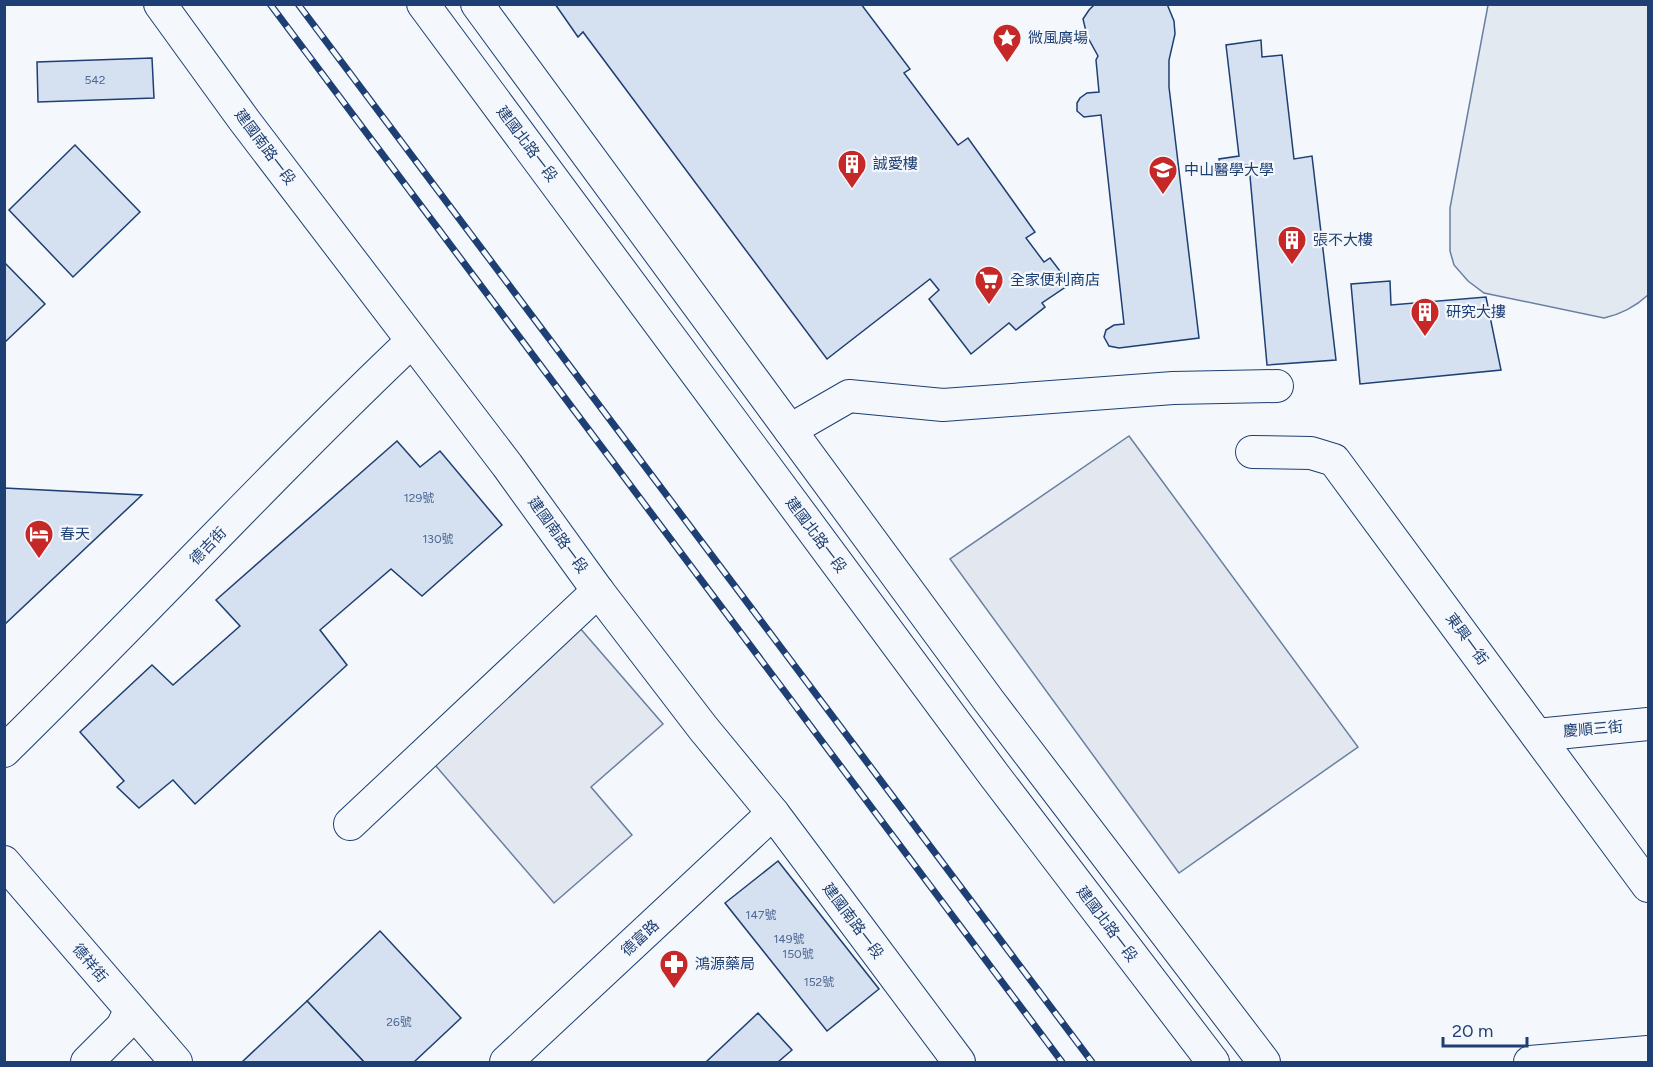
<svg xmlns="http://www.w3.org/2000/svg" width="1653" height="1067" viewBox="0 0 1653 1067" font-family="Figtree,'Noto Sans TC',sans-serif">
  <rect width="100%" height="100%" fill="#f4f7fb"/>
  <path fill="#e3e9f0" stroke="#687fa3" stroke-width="1.5" d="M 1488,5 L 1648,5 L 1648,295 C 1635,307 1622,314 1604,318 L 1484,293 L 1468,281 L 1454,265 L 1450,251 L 1450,208 Z"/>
  <g fill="#e3e8f0" stroke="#687fa3" stroke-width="1.5">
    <path d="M 1129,436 L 1358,747 L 1179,873 L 950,559 Z"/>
    <path d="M 579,627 L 663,724 L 591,787 L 632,835 L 554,903 L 429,758 Z"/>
  </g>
  <g fill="#d5e0f0" stroke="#1d3f73" stroke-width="1.5">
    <path d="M 555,4 L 861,4 L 910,69 L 904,73 L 958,145 L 968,138 L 1035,232 L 1026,238 L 1044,262 L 1050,258 L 1070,284 L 1042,303 L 1045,307 L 1016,330 L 1009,323 L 971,354 L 929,299 L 939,290 L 930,279 L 827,359 L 583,32 L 578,37 Z"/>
    <path d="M 1095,4 L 1167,4 L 1174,21 L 1175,34 L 1169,60 L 1169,87 L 1199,338 L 1119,348 L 1109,346 L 1104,337 L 1106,330 L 1114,325 L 1124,324 L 1101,115 L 1084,117 L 1077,111 L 1077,103 L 1080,98 L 1087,93 L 1099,92 L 1096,60 L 1098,56 L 1087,36 L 1083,19 L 1089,10 Z"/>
    <path d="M 1261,40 L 1262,57 L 1282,55 L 1294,159 L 1312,156 L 1336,360 L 1267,365 L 1249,165 L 1241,165 L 1241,170 L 1221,173 L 1219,159 L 1239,156 L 1226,45 Z"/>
    <path d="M 152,58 L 154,98 L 38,102 L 37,62 Z"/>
    <path d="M 75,145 L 140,212 L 73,277 L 9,210 Z"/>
    <path d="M 4,262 L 45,304 L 4,343 Z"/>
    <path d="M 1390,281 L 1391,305 L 1486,297 L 1501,370 L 1360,384 L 1351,284 Z"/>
    <path d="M 397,441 L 420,467 L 440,451 L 502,525 L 422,596 L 391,569 L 320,630 L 347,665 L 195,804 L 173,780 L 139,808 L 117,787 L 124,781 L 80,732 L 152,665 L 173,685 L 240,626 L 216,600 Z"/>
    <path d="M 4,488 L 142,495 L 4,625 Z"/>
    <path d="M 778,861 L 879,989 L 827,1031 L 725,903 Z"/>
    <path d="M 380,931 L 461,1018 L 414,1062 L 364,1062 L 307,1001 Z"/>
    <path d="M 307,1001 L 364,1062 L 242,1062 Z"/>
    <path d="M 758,1013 L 792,1050 L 778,1062 L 706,1062 Z"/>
  </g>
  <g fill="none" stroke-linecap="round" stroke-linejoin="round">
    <g stroke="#1d3f73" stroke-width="34">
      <g id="minor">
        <path d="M 160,4 L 244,120 L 507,465 L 598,591 L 703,728 L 773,813 L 959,1062"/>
        <path d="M 423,4 L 994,775 L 1213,1062"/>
        <path d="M 477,4 L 989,701 L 1264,1062"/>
        <path d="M 790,430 L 849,396 L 943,405 L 1173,388 L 1277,386"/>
        <path d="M 1252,452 L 1311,453 L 1334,460 L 1648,886"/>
        <path d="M 1537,735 L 1648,724"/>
        <path d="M 4,751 C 142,616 272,474 412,341"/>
        <path d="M 350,824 L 598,591"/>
        <path d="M 4,862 L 176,1062"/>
        <path d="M 87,1062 L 122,1027 L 130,1011"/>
        <path d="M 506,1062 L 773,813"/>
        <path d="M 1530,1062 L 1648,1052"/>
      </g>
    </g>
    <use href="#minor" stroke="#f4f7fb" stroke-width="32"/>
    <g stroke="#1d3f73" stroke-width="7">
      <g id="rail">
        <path d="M 270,4 L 1062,1062"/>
        <path d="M 298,4 L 1092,1062"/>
      </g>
    </g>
    <use href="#rail" stroke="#f4f7fb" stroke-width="4.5" stroke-dasharray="14" stroke-linecap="butt"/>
  </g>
  <defs>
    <g id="sight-pin" transform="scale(1.5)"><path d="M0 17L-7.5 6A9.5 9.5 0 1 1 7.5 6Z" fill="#c62828" stroke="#f4f7fb"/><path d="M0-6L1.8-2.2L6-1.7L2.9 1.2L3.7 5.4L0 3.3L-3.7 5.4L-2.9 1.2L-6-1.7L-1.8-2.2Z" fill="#fff"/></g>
    <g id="building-pin" transform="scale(1.5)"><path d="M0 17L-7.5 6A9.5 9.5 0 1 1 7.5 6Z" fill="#c62828" stroke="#f4f7fb"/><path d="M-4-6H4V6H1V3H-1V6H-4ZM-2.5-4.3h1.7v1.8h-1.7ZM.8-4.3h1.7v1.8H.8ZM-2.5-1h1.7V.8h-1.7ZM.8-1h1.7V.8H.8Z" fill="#fff"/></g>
    <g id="university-pin" transform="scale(1.5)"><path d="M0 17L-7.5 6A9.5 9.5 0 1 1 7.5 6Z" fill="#c62828" stroke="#f4f7fb"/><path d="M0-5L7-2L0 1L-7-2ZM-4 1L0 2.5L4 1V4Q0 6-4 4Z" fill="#fff"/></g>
    <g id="supermarket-pin" transform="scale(1.5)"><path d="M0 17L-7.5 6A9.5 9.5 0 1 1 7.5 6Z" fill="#c62828" stroke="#f4f7fb"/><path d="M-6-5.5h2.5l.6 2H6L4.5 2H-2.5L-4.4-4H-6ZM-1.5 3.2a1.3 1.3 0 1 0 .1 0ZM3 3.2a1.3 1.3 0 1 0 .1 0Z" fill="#fff"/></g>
    <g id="hotel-pin" transform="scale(1.5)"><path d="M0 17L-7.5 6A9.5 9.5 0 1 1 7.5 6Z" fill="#c62828" stroke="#f4f7fb"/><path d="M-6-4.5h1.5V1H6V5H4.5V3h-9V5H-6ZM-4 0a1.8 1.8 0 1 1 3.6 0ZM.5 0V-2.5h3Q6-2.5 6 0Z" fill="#fff"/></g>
    <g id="pharmacy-pin" transform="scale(1.5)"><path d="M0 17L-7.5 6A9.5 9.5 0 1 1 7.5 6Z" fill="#c62828" stroke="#f4f7fb"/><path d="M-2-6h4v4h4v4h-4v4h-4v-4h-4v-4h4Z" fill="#fff"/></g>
  </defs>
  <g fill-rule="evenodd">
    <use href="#sight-pin" x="1007" y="38"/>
    <use href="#building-pin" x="852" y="164"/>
    <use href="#university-pin" x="1163" y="170"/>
    <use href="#building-pin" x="1292" y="240"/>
    <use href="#supermarket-pin" x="989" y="280"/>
    <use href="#building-pin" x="1425" y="312"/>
    <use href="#hotel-pin" x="39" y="534"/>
    <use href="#pharmacy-pin" x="674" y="964"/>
  </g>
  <g text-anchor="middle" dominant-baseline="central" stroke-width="4.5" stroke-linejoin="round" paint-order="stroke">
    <g font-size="12" fill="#4b6792">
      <text x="95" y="80">542</text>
      <text x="419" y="498">129號</text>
      <text x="438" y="539">130號</text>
      <text x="761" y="915">147號</text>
      <text x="789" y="939">149號</text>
      <text x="798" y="954">150號</text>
      <text x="819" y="982">152號</text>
      <text x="399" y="1022">26號</text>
    </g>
    <g font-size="15" fill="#1d3f73" stroke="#f4f7fb" text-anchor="start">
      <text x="1028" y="38">微風廣場</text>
      <text x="873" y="164">誠愛樓</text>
      <text x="1184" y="170">中山醫學大學</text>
      <text x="1313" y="240">張不大樓</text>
      <text x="1010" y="280">全家便利商店</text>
      <text x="1446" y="312">研究大摟</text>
      <text x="60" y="534">春天</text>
      <text x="695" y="964">鴻源藥局</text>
    </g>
    <g font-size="15" fill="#1d3f73" stroke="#f4f7fb">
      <text transform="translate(527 144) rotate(53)">建國北路一段</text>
      <text transform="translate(265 147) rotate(53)">建國南路一段</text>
      <text transform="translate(558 535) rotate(54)">建國南路一段</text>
      <text transform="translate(816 535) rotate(53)">建國北路一段</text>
      <text transform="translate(208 546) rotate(-46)">德吉街</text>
      <text transform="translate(1467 639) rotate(54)">東興一街</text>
      <text transform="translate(1593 729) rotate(-5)">慶順三街</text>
      <text transform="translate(853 921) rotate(53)">建國南路一段</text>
      <text transform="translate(1107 924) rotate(53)">建國北路一段</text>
      <text transform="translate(640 938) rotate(-43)">德富路</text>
      <text transform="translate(90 963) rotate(50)">德祥街</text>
    </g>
  </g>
  <rect width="1653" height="1067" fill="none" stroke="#1d3f73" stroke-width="12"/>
  <path d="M1443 1037v9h84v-9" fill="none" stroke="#1d3f73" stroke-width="3"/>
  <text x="1452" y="1037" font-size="18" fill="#1d3f73" stroke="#f4f7fb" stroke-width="4.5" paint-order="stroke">20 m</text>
</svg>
